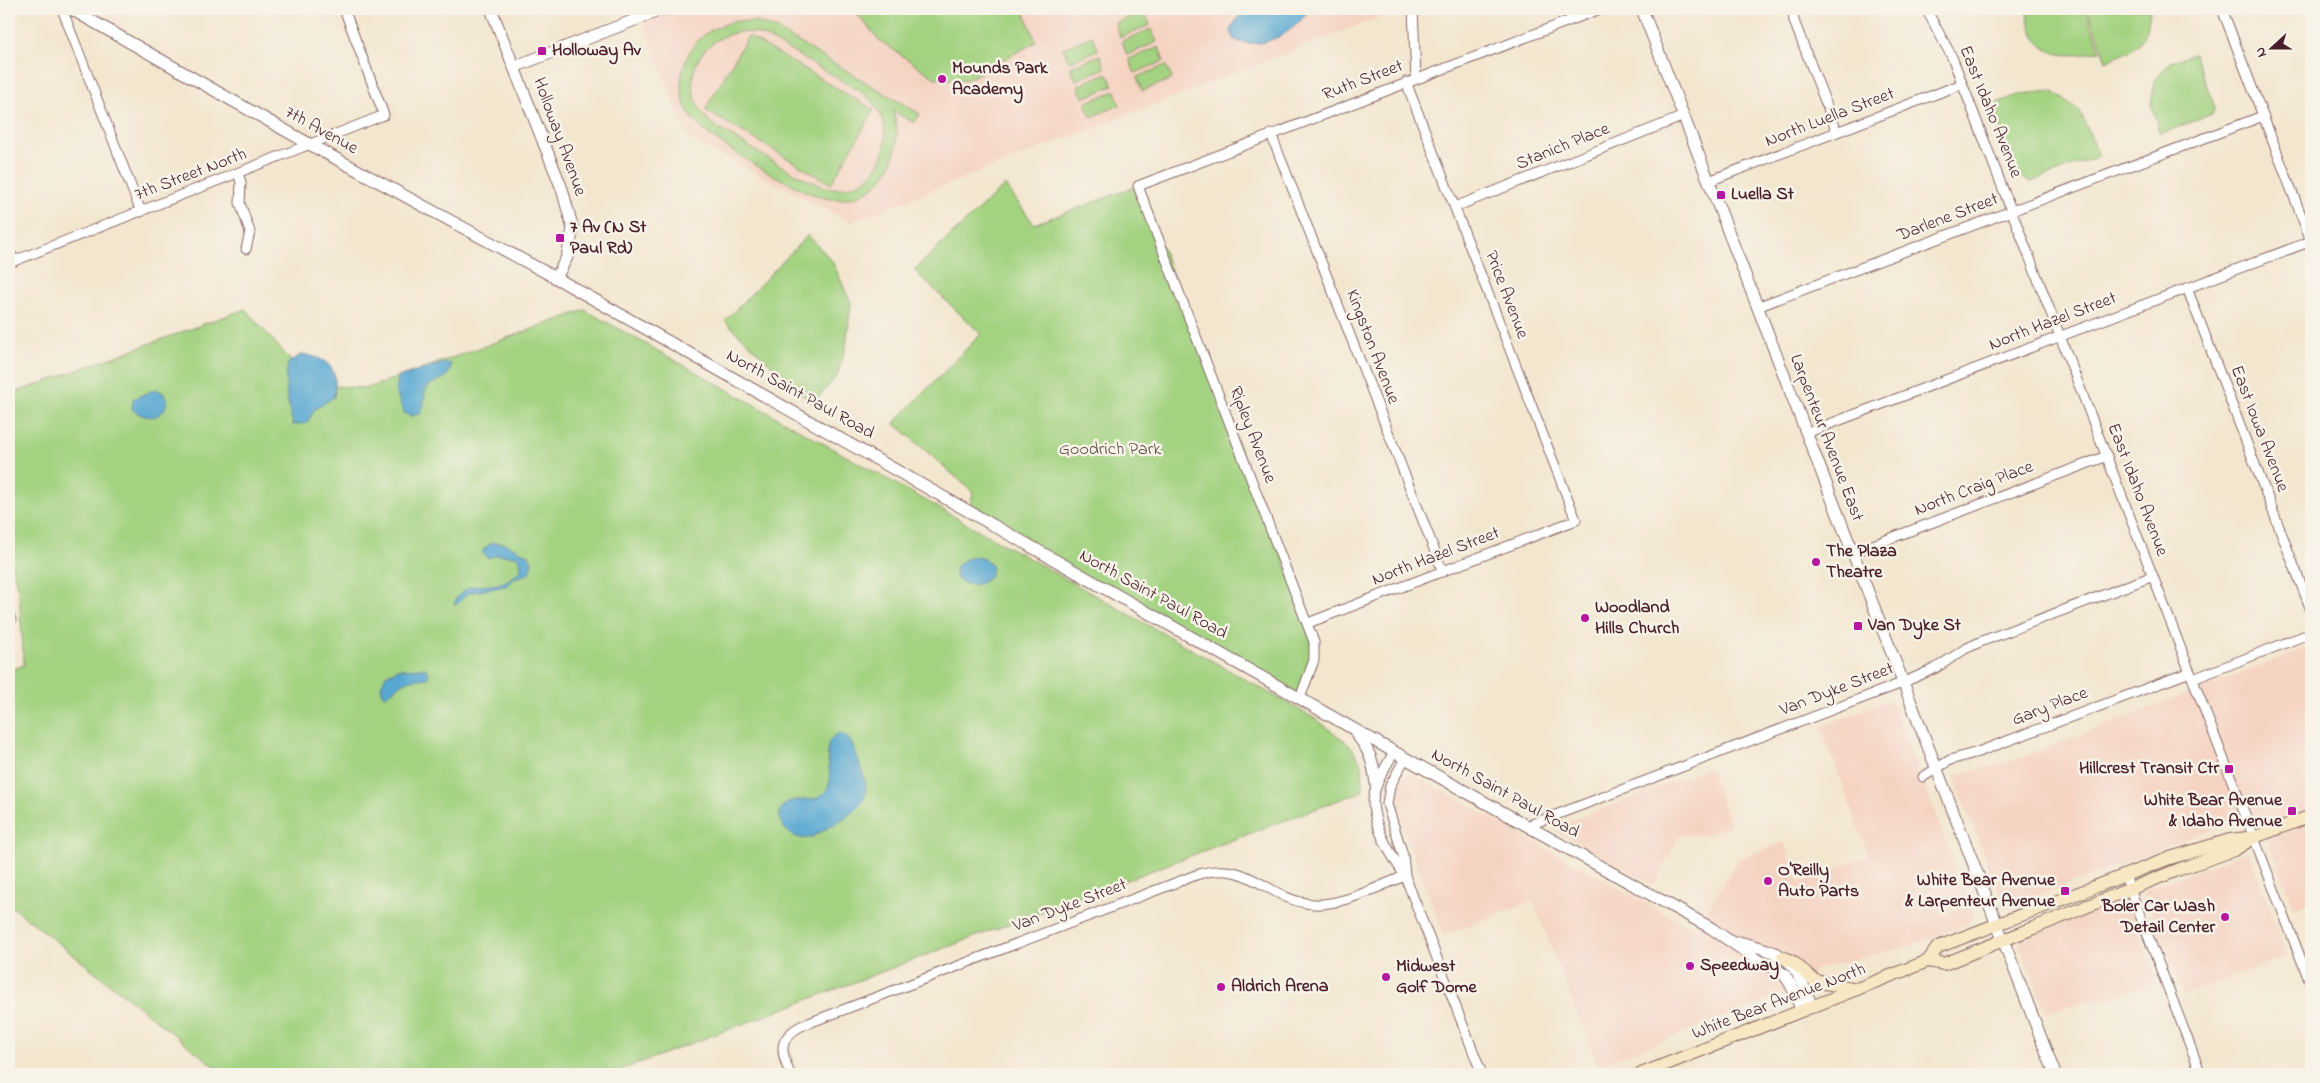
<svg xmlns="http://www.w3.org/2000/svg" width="2320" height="1083" viewBox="0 0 2320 1083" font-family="'Indie Flower',sans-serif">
  <rect width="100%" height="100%" fill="#f7f3e8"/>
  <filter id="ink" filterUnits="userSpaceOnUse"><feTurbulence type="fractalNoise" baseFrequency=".02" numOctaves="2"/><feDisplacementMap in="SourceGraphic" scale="10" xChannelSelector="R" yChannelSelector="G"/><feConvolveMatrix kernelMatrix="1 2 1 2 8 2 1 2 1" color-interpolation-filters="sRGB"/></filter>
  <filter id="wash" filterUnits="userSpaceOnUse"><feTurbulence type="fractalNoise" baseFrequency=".0096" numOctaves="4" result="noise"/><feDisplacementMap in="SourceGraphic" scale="20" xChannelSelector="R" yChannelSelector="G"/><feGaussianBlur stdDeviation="1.12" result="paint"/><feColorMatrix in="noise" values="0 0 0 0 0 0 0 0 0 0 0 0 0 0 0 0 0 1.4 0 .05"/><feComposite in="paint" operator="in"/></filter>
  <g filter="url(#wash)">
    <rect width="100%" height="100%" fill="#f3e6cf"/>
    <g fill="#f5d3c2">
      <path d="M 676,9 L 1400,9 L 850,222 L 688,138 L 643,21 Z"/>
      <path d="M 2311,646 L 2311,901 L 2294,908 L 2260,817 L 2235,820 L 2005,909 L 1953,775 L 2007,763 Z"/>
      <path d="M 1891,699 L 1974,915 L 1969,923 L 1908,946 L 1814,970 L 1809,984 L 1598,1066 L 1533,901 L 1444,935 L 1393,802 L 1397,783 L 1410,773 L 1695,930 L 1738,859 L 1784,842 L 1799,883 L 1869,856 L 1821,727 Z"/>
      <path d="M 1709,768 L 1731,825 L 1705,835 L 1680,834 L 1654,885 L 1559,833 L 1558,826 Z"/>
      <path d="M 2248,851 L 2287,956 L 2183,995 L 2143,891 Z"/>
      <path d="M 2125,898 L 2157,980 L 2112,998 L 2089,1000 L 2046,1012 L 2018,940 Z"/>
    </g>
    <g fill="#a3d280" stroke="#767856" fill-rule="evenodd">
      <path d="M 857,9 L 1023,9 L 1036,42 L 966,80 L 935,78 L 879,40 L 859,16 Z"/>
      <path d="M 2033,9 L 2085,9 L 2100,51 C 2078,56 2048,60 2035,37 C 2031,29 2029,20 2026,11 Z"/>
      <path d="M 2087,9 L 2150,9 C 2147,45 2138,48 2106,61 Z"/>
      <path d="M 1144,11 L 1150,25 L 1120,37 L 1115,23 Z"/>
      <path d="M 738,21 L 757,22 L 776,29 L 920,114 L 914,123 L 893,111 C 907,155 882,203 831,199 C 806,198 705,139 692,118 C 680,102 678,79 686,60 C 695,37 714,25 738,21 ZM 739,32 L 755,33 L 770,39 L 861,92 C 904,122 888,191 832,188 C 808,186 743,142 718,128 C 676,99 688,41 739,32 Z"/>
      <path d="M 1151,29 L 1157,42 L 1127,55 L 1122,41 Z"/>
      <path d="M 748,36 L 874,110 L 831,184 L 705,110 Z"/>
      <path d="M 1092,36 L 1098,50 L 1069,62 L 1063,48 Z"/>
      <path d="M 1159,47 L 1164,61 L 1135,73 L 1129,59 Z"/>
      <path d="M 2194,54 L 2215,107 L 2212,114 L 2160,134 L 2151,104 L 2155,81 L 2170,62 Z"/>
      <path d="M 1100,55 L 1105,68 L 1076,80 L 1070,67 Z"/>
      <path d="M 1166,65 L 1172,79 L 1142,91 L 1137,77 Z"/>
      <path d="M 1107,73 L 1113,86 L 1083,98 L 1078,85 Z"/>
      <path d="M 1115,91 L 1120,105 L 1091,117 L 1085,103 Z"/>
      <path d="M 2052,91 L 2080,111 L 2099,156 L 2031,182 L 2019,177 L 1991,105 L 2021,94 Z"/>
      <path d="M 1005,185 L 1034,224 L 1138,186 L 1308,623 L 1314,660 L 1300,698 L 969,511 L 973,492 L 894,423 L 981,334 L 914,270 Z"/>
      <path d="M 808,235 L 832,261 L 851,303 L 846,346 L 837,376 L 812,404 L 725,321 Z"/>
      <path d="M 245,309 L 313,385 L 368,388 L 585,310 L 1316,719 L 1350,745 L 1362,764 L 1363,791 L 610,1074 L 224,1074 L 9,904 L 9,671 L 24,665 L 19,593 L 9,556 L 9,395 Z"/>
    </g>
    <g fill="#56a7d1" stroke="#50637e">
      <path d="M 1244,9 L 1309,9 C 1296,33 1258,53 1233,39 L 1230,30 Z"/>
      <path d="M 302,354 C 331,359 338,369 334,397 L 315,409 L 307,423 L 293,425 C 288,403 283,385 288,363 Z"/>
      <path d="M 444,363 L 451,364 C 450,382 437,378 427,388 C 423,392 426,405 420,414 L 411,416 L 404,413 L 396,392 L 398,377 Z"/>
      <path d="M 156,389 L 163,393 L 167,400 C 165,420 146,421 132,409 L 133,399 Z"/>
      <path d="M 491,543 L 504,543 L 529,555 L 532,562 L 530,573 L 515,578 L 506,586 L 468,593 L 455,606 L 455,600 C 471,579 479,589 501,583 C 508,581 515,575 521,570 L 520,560 L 516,556 L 499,555 L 487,558 L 482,551 Z"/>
      <path d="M 976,557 C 1011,563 980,599 956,578 L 955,568 L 965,559 Z"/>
      <path d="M 425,668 L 429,673 L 428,678 L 411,680 L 399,685 L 386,696 L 383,695 L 381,686 L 386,675 L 398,669 Z"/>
      <path d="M 839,733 C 850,736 853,746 857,756 C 860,767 866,779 866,790 C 865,812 829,826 812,837 C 791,845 769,817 785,804 C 796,795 817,807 827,789 C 836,771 816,743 839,733 Z"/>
    </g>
  </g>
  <g filter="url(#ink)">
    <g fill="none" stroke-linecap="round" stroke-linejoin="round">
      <g stroke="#856564" stroke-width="11">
        <g id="minor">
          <path d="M 62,9 L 141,212"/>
          <path d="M 1413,9 L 1416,78"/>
          <path d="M 1793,9 L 1794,21 L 1837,132"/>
          <path d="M 1926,9 L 1952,57 L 2311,985"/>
          <path d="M 2222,9 L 2311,241"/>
          <path d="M 1271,134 L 1443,572"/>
          <path d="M 238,174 L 241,182 L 240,203 L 250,232 L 246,249"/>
          <path d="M 1709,181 L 1962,84"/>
          <path d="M 1455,207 L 1684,116"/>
          <path d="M 9,249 L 14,261"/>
          <path d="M 9,263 L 384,115 L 344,9"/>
          <path d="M 2187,288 L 2311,610"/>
          <path d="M 1757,307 L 2263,116"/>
          <path d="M 1806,433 L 2311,241"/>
          <path d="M 1852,553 L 2107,456"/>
          <path d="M 9,615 L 11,620"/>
          <path d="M 1308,623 L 1576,520 L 1406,82"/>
          <path d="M 2193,679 L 2311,633"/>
          <path d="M 1300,698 L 1314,660 L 1314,642 L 1138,186 L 1600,9"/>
          <path d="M 1394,752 C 1387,765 1377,779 1374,794 C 1368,818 1392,857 1405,876 L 1482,1074"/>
          <path d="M 1405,758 L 1390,786 L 1387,804 L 1403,855 L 1405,876"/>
          <path d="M 1923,777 L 1950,760 L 1978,752 L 2190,672"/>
          <path d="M 1527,826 L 1902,683 L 1936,668 L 1965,649 L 1980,642 L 2153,576"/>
          <path d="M 2125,876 L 2201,1074"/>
          <path d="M 790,1074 C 781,1052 777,1039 801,1026 L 1196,875 C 1251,857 1266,901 1314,904 C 1342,906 1379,886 1405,876"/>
        </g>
      </g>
      <g stroke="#856564" stroke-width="13">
        <g id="tertiary">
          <path d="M 71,9 L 311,145 L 556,278 L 1405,758 L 1711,928 L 1756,959 L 1784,974 L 1791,985 L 1802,1011"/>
          <path d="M 491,9 L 562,189 L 573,229 L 567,257 L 556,278"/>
          <path d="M 1642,9 L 2055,1074"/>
          <path d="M 514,67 L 663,9"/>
          <path d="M 1356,734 C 1370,750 1374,764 1376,785"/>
          <path d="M 1739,942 C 1791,955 1793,958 1812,1007"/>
        </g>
      </g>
      <g stroke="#856564" stroke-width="14">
        <g id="secondary">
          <path d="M 1783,957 L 1793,962 L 1815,981 L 1857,989"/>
          <path d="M 1928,961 L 1944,964 L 2180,869 L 2234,850 L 2255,837 L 2311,816"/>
          <path d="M 1641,1074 L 1928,961 L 1938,947 L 2170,858 L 2230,840 L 2255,837"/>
        </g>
      </g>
      <use href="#minor" stroke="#fff" stroke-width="9"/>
      <use href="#tertiary" stroke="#fff" stroke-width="11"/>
      <use href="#secondary" stroke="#f7e8c3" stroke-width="12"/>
    </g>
  </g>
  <g fill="#b5179e" stroke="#f7f3e8" stroke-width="2">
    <rect x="537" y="46" width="10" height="10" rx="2.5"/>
    <circle cx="942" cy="79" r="5"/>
    <rect x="1716" y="190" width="10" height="10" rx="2.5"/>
    <rect x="555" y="233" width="10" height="10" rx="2.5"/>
    <circle cx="1816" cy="562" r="5"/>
    <circle cx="1585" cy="618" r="5"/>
    <rect x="1853" y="621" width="10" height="10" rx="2.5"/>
    <rect x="2224" y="764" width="10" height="10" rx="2.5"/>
    <rect x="2287" y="806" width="10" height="10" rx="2.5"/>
    <circle cx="1768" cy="881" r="5"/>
    <rect x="2060" y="886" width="10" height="10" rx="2.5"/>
    <circle cx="2225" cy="917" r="5"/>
    <circle cx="1690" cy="966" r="5"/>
    <circle cx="1386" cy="977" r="5"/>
    <circle cx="1221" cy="987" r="5"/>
  </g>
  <g text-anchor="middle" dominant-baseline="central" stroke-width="5" stroke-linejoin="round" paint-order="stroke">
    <g font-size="18" font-weight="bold" fill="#4a1f2b" stroke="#f7f3e8" text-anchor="start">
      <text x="552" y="51">Holloway Av</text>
      <text x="952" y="69">Mounds Park<tspan x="952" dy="21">Academy</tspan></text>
      <text x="1731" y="195">Luella St</text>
      <text x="570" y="228">7 Av (N St<tspan x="570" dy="21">Paul Rd)</tspan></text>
      <text x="1826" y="552">The Plaza<tspan x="1826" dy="21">Theatre</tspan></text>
      <text x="1595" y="608">Woodland<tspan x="1595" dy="21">Hills Church</tspan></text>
      <text x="1868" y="626">Van Dyke St</text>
      <text x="2219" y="769" text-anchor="end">Hillcrest Transit Ctr</text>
      <text x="2282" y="801" text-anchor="end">White Bear Avenue<tspan x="2282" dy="21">&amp; Idaho Avenue</tspan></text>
      <text x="1778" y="871">O'Reilly<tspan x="1778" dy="21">Auto Parts</tspan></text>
      <text x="2055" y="881" text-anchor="end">White Bear Avenue<tspan x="2055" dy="21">&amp; Larpenteur Avenue</tspan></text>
      <text x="2215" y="907" text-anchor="end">Boler Car Wash<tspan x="2215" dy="21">Detail Center</tspan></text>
      <text x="1700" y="966">Speedway</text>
      <text x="1396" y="967">Midwest<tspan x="1396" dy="21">Golf Dome</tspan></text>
      <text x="1231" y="987">Aldrich Arena</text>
    </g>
    <g font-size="18" fill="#4a1f2b" stroke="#f7f3e8">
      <text transform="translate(1363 81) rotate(-21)">Ruth Street</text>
      <text transform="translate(1990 112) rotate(68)">East Idaho Avenue</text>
      <text transform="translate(1830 118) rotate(-21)">North Luella Street</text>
      <text transform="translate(321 131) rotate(29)">7th Avenue</text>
      <text transform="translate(559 137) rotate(70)">Holloway Avenue</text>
      <text transform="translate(1563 147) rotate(-22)">Stanich Place</text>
      <text transform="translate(191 175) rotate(-21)">7th Street North</text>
      <text transform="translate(1948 218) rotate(-21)">Darlene Street</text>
      <text transform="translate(1506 295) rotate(69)">Price Avenue</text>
      <text transform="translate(2053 322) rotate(-21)">North Hazel Street</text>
      <text transform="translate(1372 347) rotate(69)">Kingston Avenue</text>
      <text transform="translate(800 395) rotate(29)">North Saint Paul Road</text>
      <text transform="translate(2259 429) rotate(69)">East Iowa Avenue</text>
      <text transform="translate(1252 435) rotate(69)">Ripley Avenue</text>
      <text transform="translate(1826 438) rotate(69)">Larpenteur Avenue East</text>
      <text transform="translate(1974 489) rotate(-21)">North Craig Place</text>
      <text transform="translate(2137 490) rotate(69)">East Idaho Avenue</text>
      <text transform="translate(1436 557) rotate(-21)">North Hazel Street</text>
      <text transform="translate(1153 595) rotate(29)">North Saint Paul Road</text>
      <text transform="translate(1837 690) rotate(-21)">Van Dyke Street</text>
      <text transform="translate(2050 707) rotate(-21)">Gary Place</text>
      <text transform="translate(1505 794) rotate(29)">North Saint Paul Road</text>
      <text transform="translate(1070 906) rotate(-21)">Van Dyke Street</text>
      <text transform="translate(1779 1002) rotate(-21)">White Bear Avenue North</text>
    </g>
    <g font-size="18" fill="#604c40" stroke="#f7f3e8">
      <text x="1110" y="450">Goodrich Park</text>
    </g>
  </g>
  <rect width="2320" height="1083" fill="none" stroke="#f7f3e8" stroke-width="30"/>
  <g transform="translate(2272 48) rotate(249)" stroke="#f7f3e8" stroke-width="4" paint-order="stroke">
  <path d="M0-4L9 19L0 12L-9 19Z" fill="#4a1f2b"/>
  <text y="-8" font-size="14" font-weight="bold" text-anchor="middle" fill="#4a1f2b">N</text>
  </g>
</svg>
